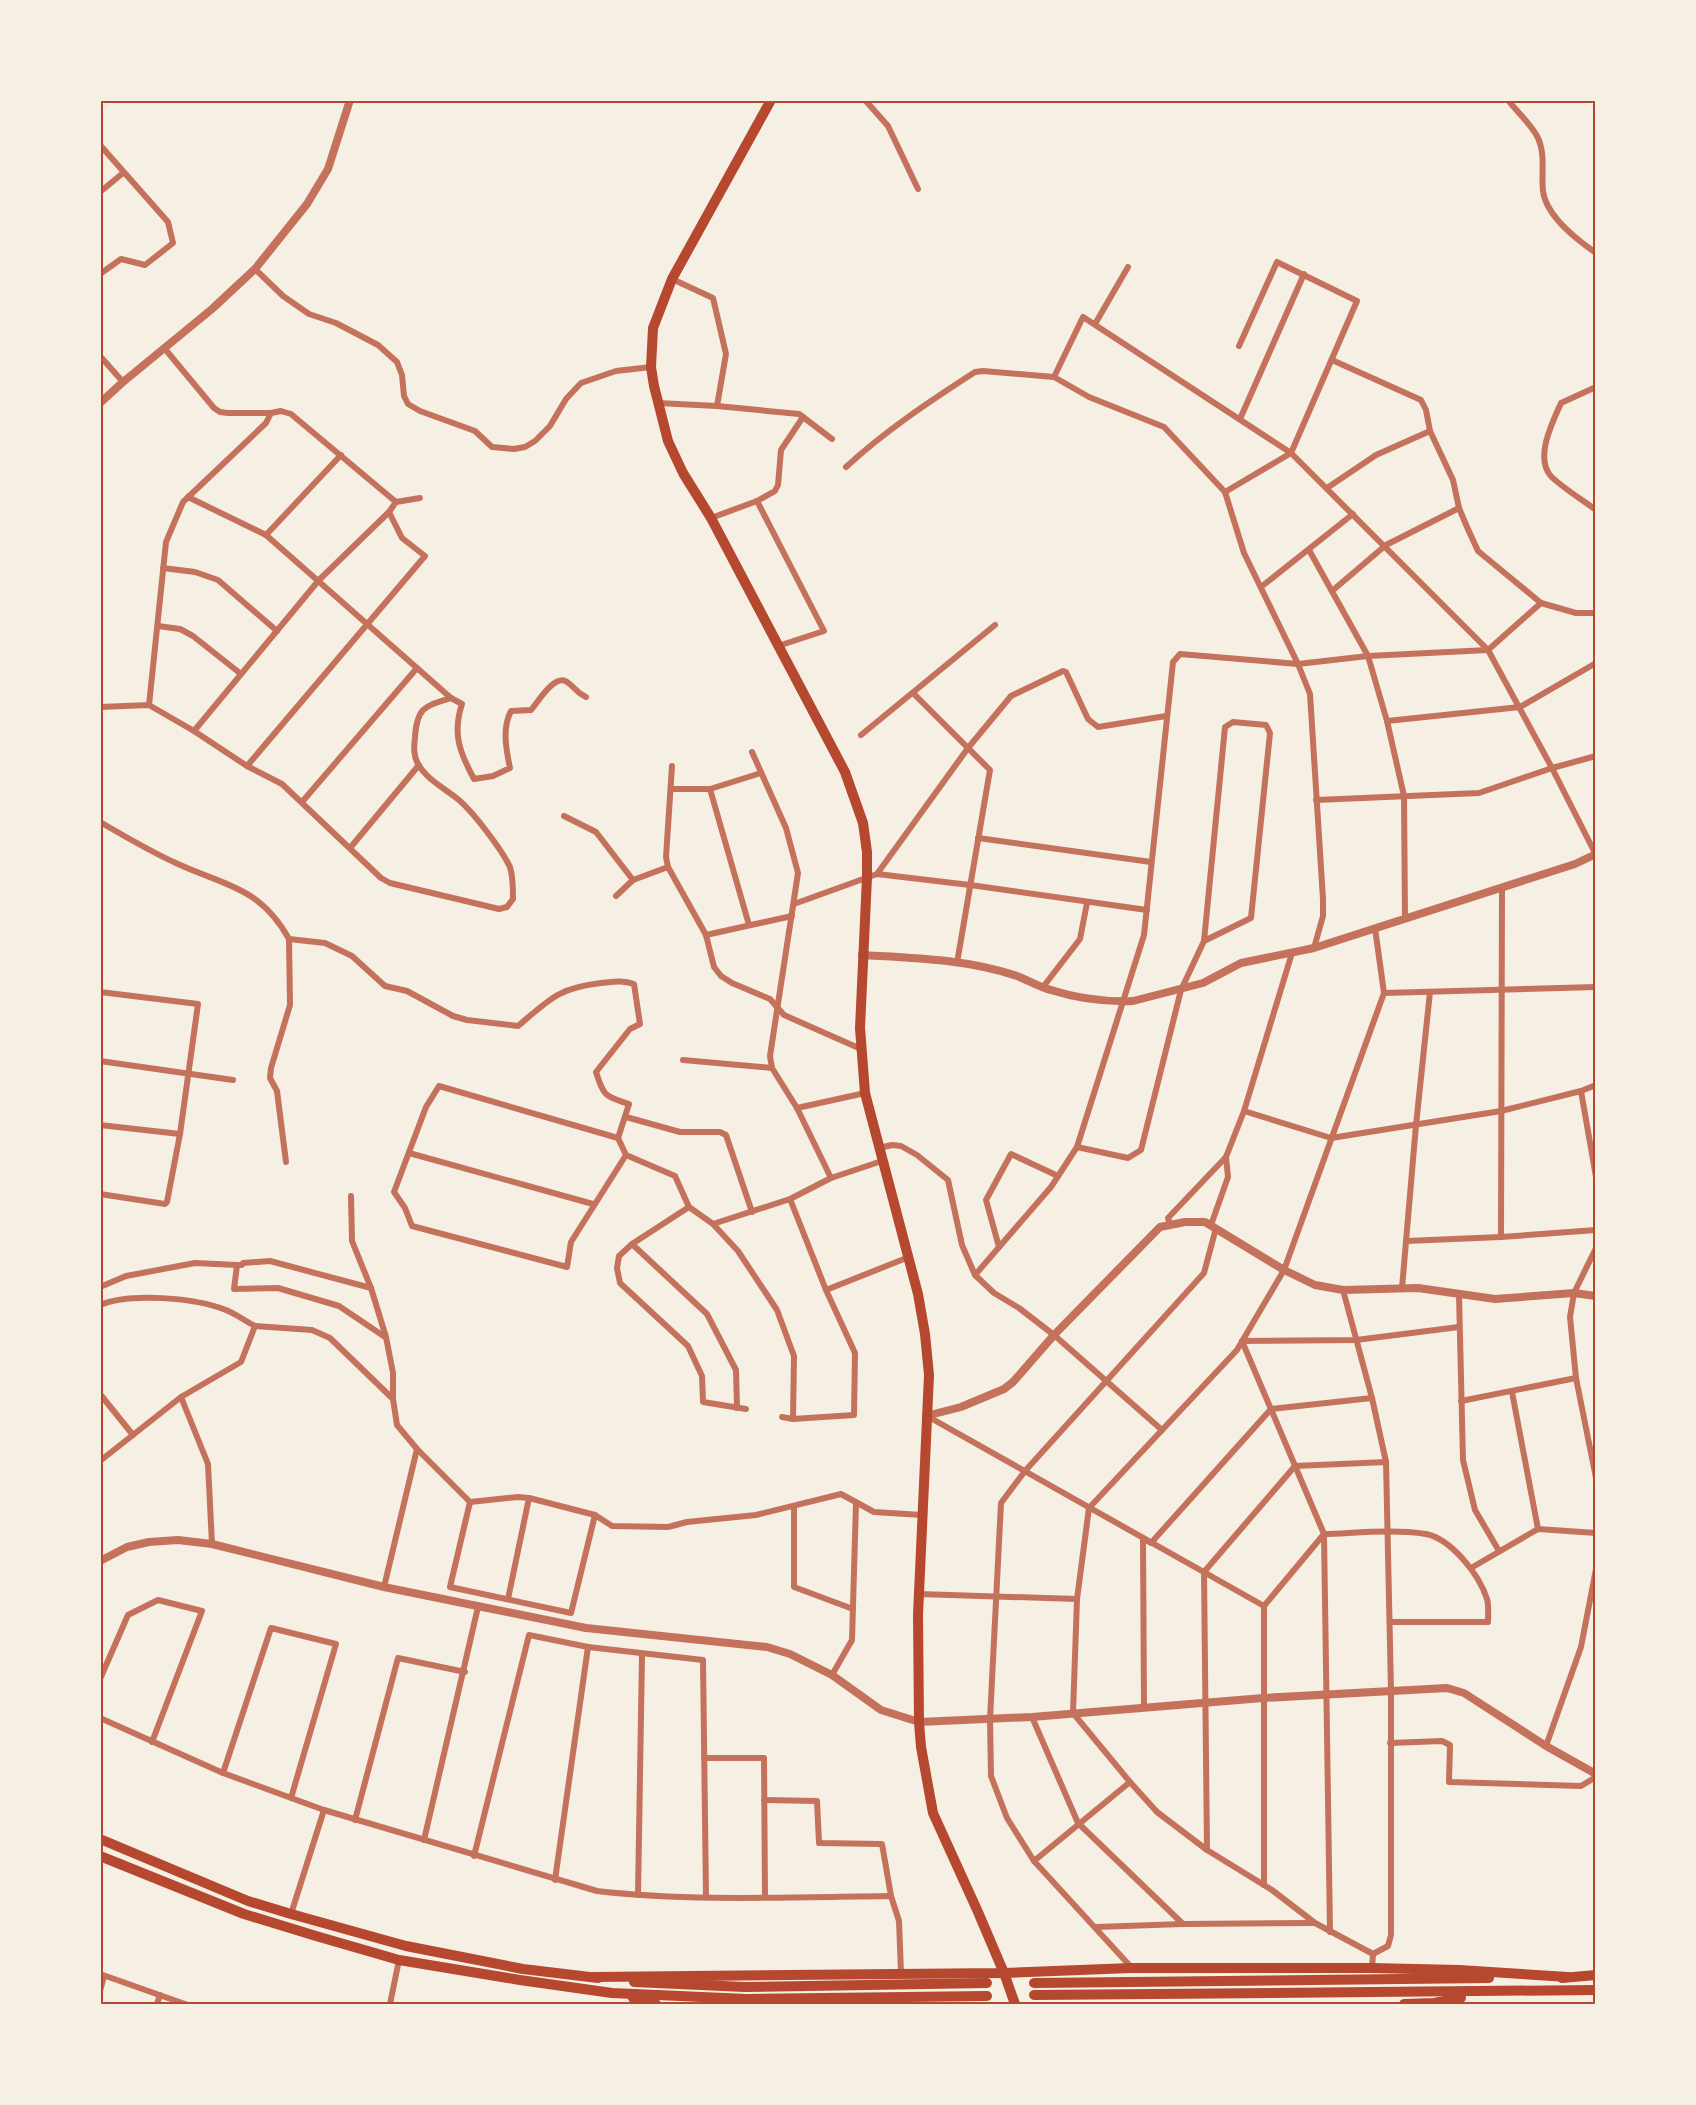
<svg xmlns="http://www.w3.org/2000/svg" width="1696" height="2105" viewBox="0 0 1696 2105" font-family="'IBM Plex Sans',sans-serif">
  <rect width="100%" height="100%" fill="#f6efe4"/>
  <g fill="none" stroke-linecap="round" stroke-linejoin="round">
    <g stroke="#c5725c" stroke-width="6">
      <path d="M 865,100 L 888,126 L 918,189"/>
      <path d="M 1508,100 C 1517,112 1530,123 1537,136 C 1546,153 1541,173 1543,191 C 1546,216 1576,239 1596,253"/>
      <path d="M 100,145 L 168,222 L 173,243 L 145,265 L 121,259 L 100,274"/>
      <path d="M 100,192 L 123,173"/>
      <path d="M 255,269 L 283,296 L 309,314 L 336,323 L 378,345 L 397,362 L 402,375 L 404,396 L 408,404 L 420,411 L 475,431 L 492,447 L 514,449 L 525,447 L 535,441 L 550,426 L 566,399 L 581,383 L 616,371 L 651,367"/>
      <path d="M 672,279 L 713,298 L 726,354 L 717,406"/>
      <path d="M 1095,324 L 1128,267"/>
      <path d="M 165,349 L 214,408 L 220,412 L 228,413 L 271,413 L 281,411 L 291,414 L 396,502"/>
      <path d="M 100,356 L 123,382"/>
      <path d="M 1332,360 L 1421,400 L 1426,410 L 1430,431 L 1453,480 L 1459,508 L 1467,527 L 1478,551 L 1541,603 L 1576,613 L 1596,613"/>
      <path d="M 1054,377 L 1083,317 L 1291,453 L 1488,650 L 1552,768 L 1596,855"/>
      <path d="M 1596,387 L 1561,403 C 1553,421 1535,456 1550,475 C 1557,484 1584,501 1596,510"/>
      <path d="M 658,403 L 717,406 L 799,414 L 832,439"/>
      <path d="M 1240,419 L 1304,274"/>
      <path d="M 846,467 C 885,431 930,401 975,372 L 983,371 L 1054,377 L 1089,397 L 1164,427 L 1225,492 L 1244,553 L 1298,664 L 1310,694 L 1323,899 L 1323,916 L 1314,948"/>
      <path d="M 1327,488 L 1376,455 L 1430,431"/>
      <path d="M 1225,492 L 1291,453 L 1357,301 L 1277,262 L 1239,346"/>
      <path d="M 188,497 L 266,535 L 451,698 L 462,704 C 452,734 460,753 474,779 L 493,776 L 510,768 C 506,749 502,728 511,711 L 531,710 C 538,702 555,673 567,682 C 575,687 575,692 586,697"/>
      <path d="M 757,501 L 824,631 L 778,646"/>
      <path d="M 711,518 L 757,501 L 775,491 L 778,485 L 781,450 L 803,417"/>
      <path d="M 266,535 L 341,455"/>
      <path d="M 1309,550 L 1368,656 L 1387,721 L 1404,796 L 1405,918"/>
      <path d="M 163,568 L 195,572 L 218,580 L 277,631"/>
      <path d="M 1261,587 L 1353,514"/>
      <path d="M 1332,591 L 1386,545 L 1459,508"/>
      <path d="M 158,626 L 180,629 L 193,636 L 241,674"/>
      <path d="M 913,693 L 990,770 L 957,963"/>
      <path d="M 149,705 L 166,542 L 183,502 L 266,423 L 271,413"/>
      <path d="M 100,707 L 149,705 L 194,731 L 247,766 L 282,784 L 381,878 L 390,883 L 499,909 L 507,907 L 513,899 C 513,890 513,876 510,867 C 502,850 474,813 459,800 C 446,789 427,780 418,764 C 413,755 414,746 415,737 C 417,707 425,706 451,698"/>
      <path d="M 1387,721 L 1520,707 L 1596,663"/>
      <path d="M 194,731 L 319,580 L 389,512 L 396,502 L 420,498"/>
      <path d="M 861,735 L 995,625"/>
      <path d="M 752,752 L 786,828 L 798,873 L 770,1056 L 772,1068 L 797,1108 L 831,1178"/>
      <path d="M 247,766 L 425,556 L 402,538 L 389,512"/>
      <path d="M 672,766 L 666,857 L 668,867 L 706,935 L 714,967 L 721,976 L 732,983 L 770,999 L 784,1015 L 861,1049"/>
      <path d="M 671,789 L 710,789 L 761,773"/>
      <path d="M 710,789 L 749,925"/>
      <path d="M 1316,800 L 1479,793 L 1552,768 L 1596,756"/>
      <path d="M 302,802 L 417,668"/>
      <path d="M 564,816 L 596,832 L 633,880"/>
      <path d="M 100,822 C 126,837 151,852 178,864 C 226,886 260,887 289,939 L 325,943 L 352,956 L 385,986 L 407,991 L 453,1016 L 467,1020 L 518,1026 C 550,999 558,988 601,983 C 613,982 622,980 634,984 L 640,1024 L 630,1029 L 596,1072 C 604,1098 606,1096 629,1104 L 618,1138"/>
      <path d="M 978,838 L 1151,862"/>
      <path d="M 350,848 L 419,765"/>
      <path d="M 877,874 L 968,748 L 1011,696 L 1063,671 L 1066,672 L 1088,719 L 1098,727 L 1166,716"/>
      <path d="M 616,896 L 633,880 L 668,867"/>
      <path d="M 794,904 L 877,874 L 970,885 L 1147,910"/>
      <path d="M 706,935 L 792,916"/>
      <path d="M 1043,987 L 1080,939 L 1087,903"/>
      <path d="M 100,992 L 198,1004 L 180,1134 L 167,1202 L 165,1204 L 100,1194"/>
      <path d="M 1384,993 L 1596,987"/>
      <path d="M 683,1060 L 772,1068"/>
      <path d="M 100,1061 L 233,1080"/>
      <path d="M 439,1086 L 618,1138 L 626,1155 L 571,1242 L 567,1267 L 412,1226 L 405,1208 L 394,1192 L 426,1107 Z"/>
      <path d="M 1581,1091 L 1596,1177"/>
      <path d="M 797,1108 L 865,1093"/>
      <path d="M 1244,1111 L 1331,1138 L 1501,1111 L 1581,1091 L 1596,1085"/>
      <path d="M 626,1117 L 680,1132 L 720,1132 L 726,1135 L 752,1212"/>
      <path d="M 100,1125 L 180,1134"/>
      <path d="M 1077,1147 L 1128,1158 L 1141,1150 L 1181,990 L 1204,941 L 1225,727 L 1233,722 L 1266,725 L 1270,733 L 1251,918 L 1204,941"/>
      <path d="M 879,1148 L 892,1145 L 901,1146 L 917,1155 L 948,1180 L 962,1245 L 975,1275 L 994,1293 L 1019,1308 L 1054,1335 L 1162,1430"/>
      <path d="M 409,1153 L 593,1204"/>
      <path d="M 626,1155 L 675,1176 L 689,1207 L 713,1224 L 738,1251 L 777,1310 L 794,1356 L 793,1419"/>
      <path d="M 286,1162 L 277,1091 L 270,1078 L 271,1068 L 290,1005 L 289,939"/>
      <path d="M 351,1196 L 352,1241 L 371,1288"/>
      <path d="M 689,1207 L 632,1244 L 619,1256 L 617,1268 L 620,1283 L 688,1346 L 702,1376 L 703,1402 L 746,1409"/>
      <path d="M 713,1224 L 790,1199 L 831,1178 L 882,1161"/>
      <path d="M 1170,1224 L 1168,1218 L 1226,1157 L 1244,1111 L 1292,953"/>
      <path d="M 1501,1237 L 1502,887"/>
      <path d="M 1406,1241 L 1501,1237 L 1596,1230"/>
      <path d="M 632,1244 L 707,1314 L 736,1370 L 737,1408"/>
      <path d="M 999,1247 L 986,1200 L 1011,1154 L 1058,1176"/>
      <path d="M 1596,1248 L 1574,1293 L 1570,1317 L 1576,1378 L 1596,1478"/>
      <path d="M 237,1265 L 234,1289 L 278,1288 L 339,1306 L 385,1337"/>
      <path d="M 975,1275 L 1051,1187 L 1077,1147 L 1144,935 L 1173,662 L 1180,654 L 1298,664 L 1368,656 L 1488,650 L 1541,603"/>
      <path d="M 100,1287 L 126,1276 L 195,1263 L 237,1265 L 242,1265 L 243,1263 L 270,1261 L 371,1288 L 386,1337 L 393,1373 L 393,1399 L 397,1425 L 417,1449 L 470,1502 L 518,1497 L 529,1498 L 595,1515 L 612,1526 L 668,1527 L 687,1522 L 756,1515 L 841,1494 L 874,1512 L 922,1515"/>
      <path d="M 1402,1288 L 1416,1125 L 1430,992"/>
      <path d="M 826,1290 L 909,1257"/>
      <path d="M 1343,1290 L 1372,1398 L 1386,1462 L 1391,1690 L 1391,1935 L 1388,1946 L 1373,1954 L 1372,1968"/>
      <path d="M 1459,1295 L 1463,1460 L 1475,1510 L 1499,1551"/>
      <path d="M 100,1305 C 130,1292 196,1298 226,1310 C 236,1314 245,1321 255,1326"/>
      <path d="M 1512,1392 L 1538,1529"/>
      <path d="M 100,1394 L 133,1435"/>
      <path d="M 181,1397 L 208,1464 L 212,1544"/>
      <path d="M 1461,1401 L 1576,1378"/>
      <path d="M 927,1416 L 1264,1606"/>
      <path d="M 782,1417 L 793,1419 L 854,1415 L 855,1353 L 826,1290 L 790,1199"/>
      <path d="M 100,1461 L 181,1397 L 241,1362 L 255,1326 L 312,1330 L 330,1338 L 393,1399"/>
      <path d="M 470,1502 L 450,1587 L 571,1613 L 595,1515"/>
      <path d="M 794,1506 L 794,1587 L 853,1609"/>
      <path d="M 1471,1568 L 1538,1529 L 1596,1533"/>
      <path d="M 384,1587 L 417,1449"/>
      <path d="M 919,1594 L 1077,1599"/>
      <path d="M 508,1599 L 529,1498"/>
      <path d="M 832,1675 L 852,1640 L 856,1503"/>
      <path d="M 100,1679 L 128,1615 L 158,1600 L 202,1611 L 152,1742"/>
      <path d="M 1144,1707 L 1143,1538 L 1151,1543 L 1271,1409 L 1372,1398"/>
      <path d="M 1032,1717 L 1078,1823 L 1183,1924"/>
      <path d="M 100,1718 L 223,1773 L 324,1810 L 597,1891 C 694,1902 793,1897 891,1896 L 899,1921 L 901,1973"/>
      <path d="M 1390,1743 L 1442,1741 L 1450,1745 L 1449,1782 L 1581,1786 L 1596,1777"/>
      <path d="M 1546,1746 L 1581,1647 L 1596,1569"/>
      <path d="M 704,1758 L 764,1758 L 765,1897"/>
      <path d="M 223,1773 L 271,1628 L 336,1644 L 291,1798"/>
      <path d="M 764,1800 L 817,1801 L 819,1843 L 882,1844 L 891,1896"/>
      <path d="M 355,1820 L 398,1658 L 465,1672"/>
      <path d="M 424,1840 L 478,1607"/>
      <path d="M 1207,1850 L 1204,1572 L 1295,1466 L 1386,1462"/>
      <path d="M 474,1856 L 529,1635 L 588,1647 L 703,1660 L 706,1897"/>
      <path d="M 1034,1861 L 1130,1782"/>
      <path d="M 555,1880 L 588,1647"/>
      <path d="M 1264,1885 L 1264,1606 L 1324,1534 C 1357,1533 1393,1529 1426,1534 C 1451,1539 1479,1574 1487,1599 C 1489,1605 1488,1614 1488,1622 L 1390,1622"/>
      <path d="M 638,1895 L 642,1655"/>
      <path d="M 291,1914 L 324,1810"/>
      <path d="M 1096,1927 L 1183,1924 L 1314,1923"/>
      <path d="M 1330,1932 L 1324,1534 L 1242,1341 L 1356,1340 L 1459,1327"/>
      <path d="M 1373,1954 L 1315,1923 L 1272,1890 L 1207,1850 L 1157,1812 L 1130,1782 L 1073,1713 L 1077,1599 L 1089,1508 L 1237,1350 L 1284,1270 L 1384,993 L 1375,928"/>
      <path d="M 1131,1967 L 1034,1861 L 1007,1818 L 991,1776 L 990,1719 L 1001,1503 L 1025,1471 L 1204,1273 L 1216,1228 L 1211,1225 L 1228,1177 L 1226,1157"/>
      <path d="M 100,1974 L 185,2004"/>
      <path d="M 100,1991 L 104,1976"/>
      <path d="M 157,2004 L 160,1995"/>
      <path d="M 390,2004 L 399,1960"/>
    </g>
    <g stroke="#c5725c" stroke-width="8">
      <path d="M 100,403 L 123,382 L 212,309 L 255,269 L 307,204 L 328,169 L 350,100"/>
      <path d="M 862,955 C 914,958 967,959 1017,976 C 1028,980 1039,987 1051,990 C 1076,998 1106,1002 1133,1001 L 1203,983 L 1241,963 L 1314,948 L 1575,864 L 1596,854"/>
      <path d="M 926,1416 L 961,1407 L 1004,1389 L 1013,1382 L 1054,1335 L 1160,1227 L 1185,1222 L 1205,1222 L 1284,1270 L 1315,1285 L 1343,1290 L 1418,1288 L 1495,1299 L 1574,1293 L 1596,1296"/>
      <path d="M 100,1561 L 127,1547 L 149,1542 L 178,1540 L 212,1544 L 384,1587 L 586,1628 L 767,1647 L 790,1654 L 832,1675 L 881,1710 L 919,1722 L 1032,1717 L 1263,1698 L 1447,1688 L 1464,1693 L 1546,1746 L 1596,1774"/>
    </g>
    <g stroke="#b5482f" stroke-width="10">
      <path d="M 771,100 L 672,279 L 653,328 L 651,367 L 654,386 L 668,441 L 683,473 L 711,518 L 845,772 L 863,823 L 867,852 L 867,877 L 860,1028 L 865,1093 L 918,1294 L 925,1334 L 929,1375 L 918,1615 L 919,1722 L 921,1747 L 933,1813 L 978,1912 L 1004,1973 L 1015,2004"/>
      <path d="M 100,1839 L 248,1901 L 291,1914 L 406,1946 L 523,1969 L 598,1978"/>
      <path d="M 100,1856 L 244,1914 L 316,1936 L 399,1960 L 520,1980 L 612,1993 L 747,1999 L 987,1996"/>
      <path d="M 593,1977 L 1004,1973 L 1131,1968 L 1372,1968 L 1459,1970 L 1568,1977"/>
      <path d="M 1562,1978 L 1596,1975"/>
      <path d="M 634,1982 L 745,1987 L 987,1983"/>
      <path d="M 1034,1983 L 1489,1978"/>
      <path d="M 1034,1995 L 1596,1990"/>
      <path d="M 633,1998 L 656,2004"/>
      <path d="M 1404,2004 L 1434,2003 L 1461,1998"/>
    </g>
  </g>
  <rect width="1696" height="2105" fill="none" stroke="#f6efe4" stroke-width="204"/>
  <rect x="102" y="102" width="1492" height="1901" fill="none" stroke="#b5482f" stroke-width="2"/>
</svg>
